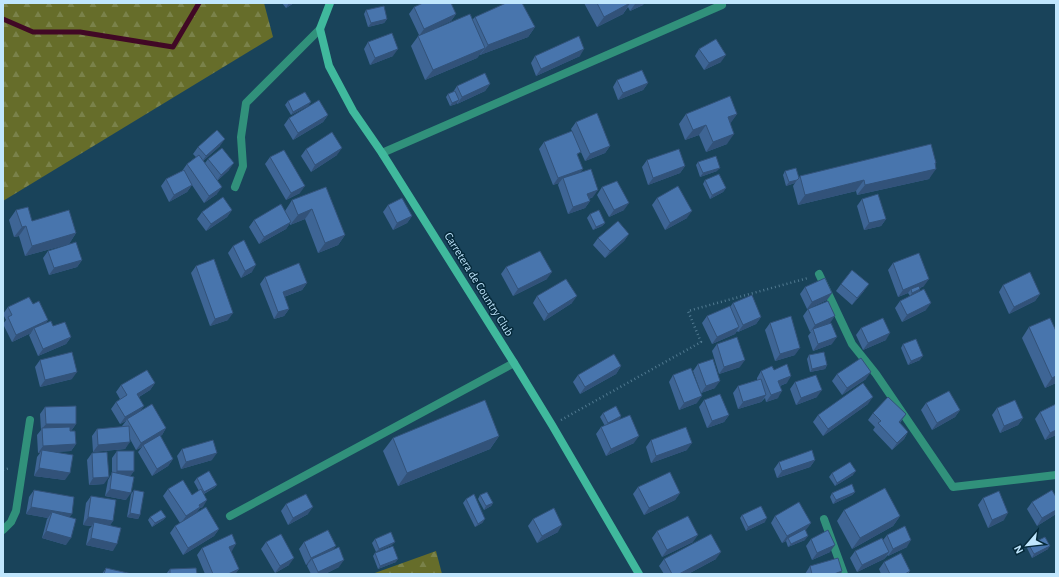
<svg xmlns="http://www.w3.org/2000/svg" width="1059" height="577" viewBox="0 0 1059 577" font-family="'Alegreya Sans',sans-serif">
  <defs>
    <pattern id="forest-firs" width="22" height="20" patternUnits="userSpaceOnUse"><rect width="22" height="20" fill="#666d2a"/><path d="M5 1l3.5 6h-7zM16 11l3.5 6h-7z" fill="#7a824a"/></pattern>
  </defs>
  <rect width="100%" height="100%" fill="#19435a"/>
  <g fill="url(#forest-firs)">
    <path d="M 3,3 L 264,3 L 273,37 L 3,201 Z"/>
    <path d="M 436,551 L 442,574 L 372,574 Z"/>
  </g>
  <g fill="none" stroke-linecap="round" stroke-linejoin="round">
    <path stroke="#410825" stroke-width="5" d="M 3,19 L 33,32 L 80,32 L 173,47 L 199,3"/>
    <g stroke="#517a91" stroke-width="2.5" stroke-dasharray="1 3" stroke-linecap="butt">
      <path d="M 561,420 L 701,342 L 688,311 L 808,278"/>
      <path d="M 3,470 L 10,468"/>
    </g>
    <g stroke="#31917b" stroke-width="8">
      <path d="M 235,187 L 243,166 L 241,137 L 246,103 L 320,29"/>
      <path d="M 230,516 L 514,363"/>
    </g>
    <g stroke="#31917b" stroke-width="8">
      <path d="M 382,153 L 722,5"/>
      <path d="M 819,274 L 852,344 L 876,374 L 953,487 L 1056,475"/>
      <path d="M 824,519 L 844,574"/>
      <path d="M 3,530 L 11,522 L 16,511 L 30,420"/>
    </g>
    <path stroke="#40b99d" stroke-width="8" d="M 330,3 L 320,29 L 329,66 L 353,111 L 382,153 L 514,363 L 552,425 L 639,574"/>
  </g>
  <g fill="#3e6595">
    <path d="M 282,3 L 294,3 L 286,8 Z"/>
    <path d="M 584,3 L 644,3 L 643,5 L 630,11 L 628,7 L 623,14 L 597,27 Z"/>
    <path d="M 414,7 L 456,14 L 451,21 L 435,28 L 473,19 L 475,17 L 535,27 L 528,37 L 480,55 L 480,54 L 477,58 L 425,80 L 411,46 L 419,35 L 409,14 Z"/>
    <path d="M 366,10 L 387,19 L 384,23 L 368,27 L 364,14 Z"/>
    <path d="M 368,42 L 393,56 L 370,65 L 364,49 Z"/>
    <path d="M 699,49 L 721,62 L 704,70 L 695,56 Z"/>
    <path d="M 535,56 L 580,56 L 536,76 L 531,63 Z"/>
    <path d="M 617,80 L 648,83 L 643,90 L 618,100 L 613,87 Z"/>
    <path d="M 490,84 L 485,91 L 457,104 L 457,102 L 456,104 L 450,106 L 446,97 L 448,94 L 453,92 L 457,86 Z"/>
    <path d="M 288,101 L 311,102 L 308,106 L 291,115 L 285,105 Z"/>
    <path d="M 686,114 L 737,114 L 730,123 L 727,144 L 706,152 L 699,135 L 685,140 L 679,124 Z"/>
    <path d="M 328,115 L 323,122 L 293,140 L 284,125 L 289,118 Z"/>
    <path d="M 576,122 L 610,146 L 605,153 L 585,161 L 576,141 L 578,156 L 581,172 L 593,197 L 589,199 L 590,201 L 585,208 L 568,214 L 558,185 L 559,183 L 553,185 L 539,149 L 544,142 L 572,131 L 571,129 Z"/>
    <path d="M 220,146 L 203,161 L 205,163 L 208,159 L 229,170 L 217,181 L 217,194 L 204,203 L 192,185 L 187,192 L 169,202 L 161,186 L 166,179 L 182,171 L 187,164 L 196,157 L 193,154 L 198,147 Z"/>
    <path d="M 306,149 L 337,155 L 311,172 L 301,156 Z"/>
    <path d="M 270,157 L 300,193 L 286,200 L 265,164 Z"/>
    <path d="M 647,160 L 685,166 L 680,173 L 648,185 L 642,167 Z"/>
    <path d="M 698,162 L 717,171 L 700,177 L 696,165 Z"/>
    <path d="M 936,163 L 929,179 L 857,195 L 856,191 L 798,205 L 793,186 L 795,183 L 786,186 L 783,175 L 785,171 L 799,178 L 800,176 Z"/>
    <path d="M 705,180 L 726,188 L 723,192 L 710,199 L 703,184 Z"/>
    <path d="M 326,187 L 345,235 L 338,245 L 318,253 L 305,219 L 290,225 L 290,223 L 286,229 L 259,244 L 249,227 L 254,220 L 285,211 L 292,200 Z"/>
    <path d="M 602,187 L 624,210 L 609,217 L 597,195 Z"/>
    <path d="M 657,198 L 687,218 L 665,230 L 652,205 Z"/>
    <path d="M 862,199 L 886,219 L 881,226 L 864,230 L 857,206 Z"/>
    <path d="M 388,205 L 412,216 L 407,223 L 393,230 L 383,212 Z"/>
    <path d="M 16,210 L 32,221 L 76,233 L 69,244 L 25,256 L 19,236 L 14,237 L 9,220 Z"/>
    <path d="M 232,210 L 227,217 L 206,231 L 197,219 L 202,212 Z"/>
    <path d="M 590,214 L 605,223 L 602,226 L 593,230 L 587,218 Z"/>
    <path d="M 629,234 L 624,241 L 605,258 L 593,245 L 598,238 Z"/>
    <path d="M 233,246 L 252,272 L 241,278 L 228,253 Z"/>
    <path d="M 48,251 L 82,260 L 77,267 L 49,275 L 43,258 Z"/>
    <path d="M 893,263 L 924,286 L 920,288 L 919,292 L 926,310 L 902,322 L 895,308 L 900,301 L 910,296 L 908,293 L 898,297 L 888,270 Z"/>
    <path d="M 196,266 L 228,320 L 210,326 L 191,273 Z"/>
    <path d="M 506,267 L 547,279 L 513,296 L 501,274 Z"/>
    <path d="M 265,277 L 307,283 L 302,290 L 284,297 L 289,309 L 284,316 L 274,319 L 260,284 Z"/>
    <path d="M 841,284 L 864,291 L 852,305 L 836,291 Z"/>
    <path d="M 1003,285 L 1040,294 L 1035,301 L 1009,314 L 999,292 Z"/>
    <path d="M 805,287 L 832,293 L 827,300 L 807,309 L 800,294 Z"/>
    <path d="M 537,296 L 572,303 L 544,321 L 533,303 Z"/>
    <path d="M 733,303 L 761,317 L 756,324 L 738,332 L 737,331 L 735,334 L 712,344 L 702,323 L 707,316 L 730,307 Z"/>
    <path d="M 33,304 L 48,320 L 45,324 L 53,326 L 71,337 L 66,344 L 38,356 L 29,335 L 31,333 L 12,342 L 3,324 L 6,320 L 3,314 L 8,307 Z"/>
    <path d="M 808,309 L 830,323 L 832,344 L 813,351 L 808,336 L 811,332 L 810,332 L 803,316 Z"/>
    <path d="M 770,323 L 795,355 L 775,361 L 765,330 Z"/>
    <path d="M 1029,327 L 1056,383 L 1045,388 L 1022,338 Z"/>
    <path d="M 861,328 L 886,340 L 863,350 L 856,335 Z"/>
    <path d="M 717,344 L 740,367 L 719,374 L 712,351 Z"/>
    <path d="M 903,344 L 920,360 L 908,365 L 901,348 Z"/>
    <path d="M 809,355 L 827,365 L 825,369 L 810,372 L 807,359 Z"/>
    <path d="M 40,360 L 72,379 L 40,387 L 35,367 Z"/>
    <path d="M 698,364 L 715,388 L 701,393 L 693,371 Z"/>
    <path d="M 621,366 L 616,374 L 580,394 L 573,382 L 578,375 Z"/>
    <path d="M 774,370 L 787,383 L 780,386 L 778,398 L 766,402 L 765,398 L 761,402 L 738,409 L 733,393 L 738,386 L 757,380 L 757,378 L 761,371 Z"/>
    <path d="M 837,374 L 866,379 L 842,395 L 832,381 Z"/>
    <path d="M 673,375 L 697,403 L 679,410 L 669,382 Z"/>
    <path d="M 795,382 L 817,397 L 796,405 L 790,389 Z"/>
    <path d="M 155,383 L 150,390 L 139,397 L 140,411 L 166,428 L 162,435 L 160,436 L 173,459 L 168,466 L 152,476 L 138,452 L 142,447 L 136,450 L 130,439 L 125,449 L 93,452 L 92,436 L 97,429 L 122,427 L 122,426 L 126,421 L 120,424 L 111,409 L 116,402 L 120,399 L 116,392 L 121,385 Z"/>
    <path d="M 704,400 L 729,415 L 724,422 L 707,428 L 699,407 Z"/>
    <path d="M 926,403 L 960,410 L 955,417 L 932,430 L 921,410 Z"/>
    <path d="M 868,404 L 823,436 L 813,422 L 818,415 Z"/>
    <path d="M 1056,404 L 1056,435 L 1045,440 L 1035,419 L 1040,412 Z"/>
    <path d="M 45,407 L 76,424 L 71,431 L 70,431 L 76,444 L 71,451 L 52,452 L 65,480 L 34,476 L 37,457 L 40,453 L 38,453 L 37,435 L 41,430 L 40,414 Z"/>
    <path d="M 997,408 L 1023,418 L 1018,425 L 1000,433 L 992,415 Z"/>
    <path d="M 603,413 L 621,416 L 619,420 L 634,443 L 606,456 L 596,434 L 601,427 L 605,426 L 600,417 Z"/>
    <path d="M 873,413 L 906,414 L 900,423 L 908,432 L 904,439 L 892,450 L 873,430 L 875,427 L 868,420 Z"/>
    <path d="M 499,436 L 490,449 L 398,486 L 383,451 L 393,438 Z"/>
    <path d="M 651,440 L 687,450 L 651,463 L 646,447 Z"/>
    <path d="M 182,449 L 212,460 L 181,469 L 177,456 Z"/>
    <path d="M 117,451 L 134,471 L 130,476 L 126,500 L 105,496 L 108,480 L 112,473 L 112,458 Z"/>
    <path d="M 92,453 L 104,484 L 89,485 L 87,460 Z"/>
    <path d="M 815,460 L 810,467 L 777,478 L 774,469 L 779,462 Z"/>
    <path d="M 832,473 L 853,475 L 835,486 L 829,477 Z"/>
    <path d="M 197,478 L 217,485 L 214,488 L 204,494 L 203,507 L 200,508 L 196,513 L 219,529 L 214,536 L 183,555 L 170,533 L 175,526 L 180,523 L 163,496 L 168,489 L 192,495 L 199,491 L 194,482 Z"/>
    <path d="M 638,487 L 680,493 L 675,500 L 644,515 L 633,494 Z"/>
    <path d="M 34,490 L 69,517 L 66,545 L 42,538 L 47,519 L 48,518 L 26,514 L 29,497 Z"/>
    <path d="M 134,490 L 140,515 L 138,519 L 127,517 L 131,494 Z"/>
    <path d="M 855,492 L 852,495 L 833,504 L 830,497 L 832,493 Z"/>
    <path d="M 480,495 L 493,503 L 491,506 L 484,510 L 478,499 Z"/>
    <path d="M 91,496 L 113,521 L 110,525 L 113,551 L 86,545 L 89,529 L 92,526 L 83,525 L 86,503 Z"/>
    <path d="M 983,498 L 1004,520 L 988,528 L 978,505 Z"/>
    <path d="M 466,499 L 485,519 L 482,523 L 475,527 L 463,503 Z"/>
    <path d="M 1032,502 L 1056,514 L 1037,526 L 1027,509 Z"/>
    <path d="M 286,504 L 308,514 L 288,525 L 281,511 Z"/>
    <path d="M 844,510 L 900,516 L 893,526 L 852,549 L 837,521 Z"/>
    <path d="M 742,515 L 765,522 L 746,531 L 740,518 Z"/>
    <path d="M 775,516 L 811,523 L 805,530 L 805,540 L 788,547 L 786,541 L 782,543 L 771,523 Z"/>
    <path d="M 150,517 L 166,517 L 163,520 L 152,527 L 148,520 Z"/>
    <path d="M 533,519 L 558,532 L 537,543 L 528,526 Z"/>
    <path d="M 657,531 L 693,542 L 662,557 L 652,538 Z"/>
    <path d="M 887,535 L 907,547 L 888,556 L 888,555 L 884,559 L 857,572 L 850,558 L 855,551 L 883,540 Z"/>
    <path d="M 375,539 L 392,545 L 376,552 L 372,543 Z"/>
    <path d="M 811,539 L 830,552 L 812,560 L 806,546 Z"/>
    <path d="M 266,542 L 289,565 L 275,573 L 261,549 Z"/>
    <path d="M 304,542 L 334,549 L 339,567 L 325,574 L 311,574 L 307,566 L 308,564 L 306,565 L 299,549 Z"/>
    <path d="M 1029,545 L 1048,549 L 1032,558 L 1027,548 Z"/>
    <path d="M 202,548 L 232,551 L 231,551 L 239,569 L 235,574 L 205,574 L 197,555 Z"/>
    <path d="M 375,553 L 396,562 L 378,569 L 373,556 Z"/>
    <path d="M 664,559 L 716,559 L 688,574 L 664,574 L 659,566 Z"/>
    <path d="M 884,562 L 910,571 L 908,574 L 881,574 L 879,569 Z"/>
    <path d="M 810,566 L 841,574 L 805,574 Z"/>
    <path d="M 106,568 L 132,574 L 102,574 Z"/>
    <path d="M 170,569 L 197,574 L 166,574 Z"/>
  </g>
  <g fill="#325279">
    <path d="M 289,3 L 294,3 L 286,8 Z"/>
    <path d="M 630,3 L 623,14 L 597,27 L 604,17 Z"/>
    <path d="M 636,3 L 644,3 L 643,5 L 630,11 L 635,4 Z"/>
    <path d="M 456,14 L 451,21 L 419,36 L 424,29 Z"/>
    <path d="M 387,19 L 384,23 L 368,27 L 371,23 Z"/>
    <path d="M 535,27 L 528,37 L 480,55 L 488,45 Z"/>
    <path d="M 485,48 L 477,58 L 425,80 L 433,70 Z"/>
    <path d="M 398,49 L 393,56 L 370,65 L 375,58 Z"/>
    <path d="M 584,49 L 580,56 L 536,76 L 541,69 Z"/>
    <path d="M 726,55 L 721,62 L 704,70 L 709,63 Z"/>
    <path d="M 648,83 L 643,90 L 618,100 L 623,93 Z"/>
    <path d="M 490,84 L 485,91 L 457,104 L 462,97 Z"/>
    <path d="M 459,100 L 456,104 L 450,106 L 452,103 Z"/>
    <path d="M 311,102 L 308,106 L 291,115 L 293,112 Z"/>
    <path d="M 737,114 L 730,124 L 728,117 Z"/>
    <path d="M 328,115 L 323,122 L 293,140 L 298,133 Z"/>
    <path d="M 706,125 L 699,135 L 685,140 L 693,130 Z"/>
    <path d="M 734,134 L 727,144 L 706,152 L 713,142 Z"/>
    <path d="M 225,139 L 220,146 L 201,163 L 206,156 Z"/>
    <path d="M 610,146 L 605,153 L 585,161 L 590,154 Z"/>
    <path d="M 342,148 L 337,155 L 311,172 L 315,165 Z"/>
    <path d="M 234,163 L 229,170 L 216,182 L 221,175 Z"/>
    <path d="M 935,163 L 936,163 L 930,170 L 936,169 L 929,179 L 857,195 L 865,185 Z"/>
    <path d="M 685,166 L 680,173 L 648,185 L 653,178 Z"/>
    <path d="M 720,168 L 717,171 L 700,177 L 703,173 Z"/>
    <path d="M 583,169 L 578,176 L 563,178 L 559,183 L 553,185 L 558,178 Z"/>
    <path d="M 797,180 L 795,183 L 786,186 L 789,182 Z"/>
    <path d="M 864,180 L 856,191 L 798,205 L 805,195 Z"/>
    <path d="M 192,185 L 187,192 L 169,202 L 174,195 Z"/>
    <path d="M 305,186 L 300,193 L 286,200 L 291,193 Z"/>
    <path d="M 222,187 L 217,194 L 204,203 L 209,196 Z"/>
    <path d="M 726,188 L 723,192 L 710,199 L 712,195 Z"/>
    <path d="M 598,190 L 593,197 L 582,201 L 587,194 Z"/>
    <path d="M 590,201 L 585,208 L 568,214 L 573,207 Z"/>
    <path d="M 629,203 L 624,210 L 609,217 L 614,210 Z"/>
    <path d="M 312,209 L 305,219 L 290,225 L 298,215 Z"/>
    <path d="M 232,210 L 227,217 L 206,231 L 211,224 Z"/>
    <path d="M 692,211 L 687,218 L 665,230 L 670,223 Z"/>
    <path d="M 412,216 L 407,223 L 393,230 L 397,223 Z"/>
    <path d="M 886,219 L 881,226 L 864,230 L 869,223 Z"/>
    <path d="M 291,222 L 286,229 L 259,244 L 264,237 Z"/>
    <path d="M 605,223 L 602,226 L 593,230 L 596,227 Z"/>
    <path d="M 26,226 L 19,236 L 14,237 L 22,227 Z"/>
    <path d="M 76,233 L 69,244 L 25,256 L 32,246 Z"/>
    <path d="M 629,234 L 624,241 L 605,258 L 610,251 Z"/>
    <path d="M 345,235 L 338,245 L 318,253 L 325,243 Z"/>
    <path d="M 82,260 L 77,267 L 49,275 L 54,268 Z"/>
    <path d="M 256,265 L 252,272 L 241,278 L 245,271 Z"/>
    <path d="M 552,272 L 547,279 L 513,296 L 518,289 Z"/>
    <path d="M 929,279 L 924,286 L 912,291 L 911,289 L 908,293 L 898,297 L 903,290 Z"/>
    <path d="M 307,283 L 302,290 L 278,299 L 283,292 Z"/>
    <path d="M 869,284 L 864,291 L 852,305 L 857,298 Z"/>
    <path d="M 920,289 L 918,293 L 910,296 L 912,293 Z"/>
    <path d="M 832,293 L 827,300 L 807,309 L 812,302 Z"/>
    <path d="M 1040,294 L 1035,301 L 1009,314 L 1014,307 Z"/>
    <path d="M 577,296 L 572,303 L 544,321 L 548,314 Z"/>
    <path d="M 931,303 L 926,310 L 902,322 L 907,315 Z"/>
    <path d="M 289,309 L 284,316 L 274,319 L 278,312 Z"/>
    <path d="M 233,313 L 228,320 L 210,326 L 215,319 Z"/>
    <path d="M 835,316 L 830,323 L 813,329 L 810,332 L 815,325 Z"/>
    <path d="M 761,317 L 756,324 L 738,332 L 743,325 Z"/>
    <path d="M 48,320 L 43,327 L 34,328 L 31,333 L 12,342 L 16,335 Z"/>
    <path d="M 739,327 L 735,334 L 712,344 L 717,337 Z"/>
    <path d="M 890,333 L 886,340 L 863,350 L 868,343 Z"/>
    <path d="M 71,337 L 66,344 L 38,356 L 43,349 Z"/>
    <path d="M 837,337 L 832,344 L 813,351 L 818,344 Z"/>
    <path d="M 800,348 L 795,355 L 775,361 L 780,354 Z"/>
    <path d="M 923,356 L 920,360 L 908,365 L 911,361 Z"/>
    <path d="M 745,360 L 740,367 L 719,374 L 724,367 Z"/>
    <path d="M 827,365 L 825,369 L 810,372 L 812,369 Z"/>
    <path d="M 621,366 L 616,374 L 580,394 L 585,387 Z"/>
    <path d="M 77,372 L 72,379 L 40,387 L 45,380 Z"/>
    <path d="M 871,372 L 866,379 L 842,395 L 847,388 Z"/>
    <path d="M 791,376 L 787,383 L 774,388 L 778,381 Z"/>
    <path d="M 1056,376 L 1056,383 L 1045,388 L 1052,378 Z"/>
    <path d="M 720,381 L 715,388 L 701,393 L 706,386 Z"/>
    <path d="M 155,383 L 150,390 L 132,401 L 137,394 Z"/>
    <path d="M 822,390 L 817,397 L 796,405 L 801,398 Z"/>
    <path d="M 782,391 L 778,398 L 766,402 L 771,395 Z"/>
    <path d="M 766,395 L 761,402 L 738,409 L 743,402 Z"/>
    <path d="M 702,396 L 697,403 L 679,410 L 684,403 Z"/>
    <path d="M 873,397 L 868,404 L 823,436 L 828,429 Z"/>
    <path d="M 144,406 L 139,413 L 127,419 L 126,421 L 120,424 L 125,417 Z"/>
    <path d="M 960,410 L 955,417 L 932,430 L 937,423 Z"/>
    <path d="M 906,414 L 901,421 L 894,429 L 899,422 Z"/>
    <path d="M 729,415 L 724,422 L 707,428 L 712,421 Z"/>
    <path d="M 621,416 L 619,420 L 605,427 L 608,423 Z"/>
    <path d="M 1023,418 L 1018,425 L 1000,433 L 1004,426 Z"/>
    <path d="M 46,424 L 76,424 L 71,431 L 42,431 L 42,429 Z"/>
    <path d="M 166,428 L 162,435 L 143,446 L 143,445 L 142,447 L 136,450 L 141,443 Z"/>
    <path d="M 1056,430 L 1056,435 L 1045,440 L 1050,433 Z"/>
    <path d="M 908,432 L 904,439 L 892,450 L 897,443 Z"/>
    <path d="M 499,436 L 490,449 L 398,486 L 407,473 Z"/>
    <path d="M 639,436 L 634,443 L 606,456 L 611,449 Z"/>
    <path d="M 130,442 L 125,449 L 93,452 L 98,445 Z"/>
    <path d="M 692,443 L 687,450 L 651,463 L 656,456 Z"/>
    <path d="M 76,444 L 71,451 L 42,453 L 42,450 L 40,453 L 38,453 L 43,446 Z"/>
    <path d="M 217,453 L 212,460 L 181,469 L 186,462 Z"/>
    <path d="M 173,459 L 168,466 L 152,476 L 157,469 Z"/>
    <path d="M 815,460 L 810,467 L 777,478 L 782,471 Z"/>
    <path d="M 39,468 L 70,473 L 65,480 L 34,476 Z"/>
    <path d="M 117,471 L 134,471 L 129,478 L 112,478 Z"/>
    <path d="M 856,471 L 853,475 L 835,486 L 837,483 Z"/>
    <path d="M 109,477 L 104,484 L 89,485 L 93,478 Z"/>
    <path d="M 217,485 L 214,488 L 201,495 L 204,492 Z"/>
    <path d="M 110,489 L 131,493 L 126,500 L 105,496 Z"/>
    <path d="M 855,492 L 852,495 L 833,504 L 836,500 Z"/>
    <path d="M 680,493 L 675,500 L 644,515 L 649,508 Z"/>
    <path d="M 207,500 L 203,507 L 200,508 L 195,515 L 181,523 L 186,516 L 199,505 Z"/>
    <path d="M 493,503 L 491,506 L 484,510 L 486,506 Z"/>
    <path d="M 31,507 L 72,514 L 67,521 L 52,512 L 48,518 L 26,514 Z"/>
    <path d="M 313,507 L 308,514 L 288,525 L 293,518 Z"/>
    <path d="M 1056,510 L 1056,514 L 1037,526 L 1042,518 Z"/>
    <path d="M 130,513 L 140,515 L 138,519 L 127,517 Z"/>
    <path d="M 1008,513 L 1004,520 L 988,528 L 992,520 Z"/>
    <path d="M 900,516 L 893,526 L 852,549 L 860,538 Z"/>
    <path d="M 88,517 L 113,521 L 108,528 L 94,522 L 92,526 L 83,525 Z"/>
    <path d="M 166,517 L 163,520 L 152,527 L 155,523 Z"/>
    <path d="M 767,518 L 765,522 L 746,531 L 748,527 Z"/>
    <path d="M 485,519 L 482,523 L 475,527 L 478,524 Z"/>
    <path d="M 811,523 L 806,530 L 789,539 L 788,538 L 786,541 L 782,543 L 787,536 Z"/>
    <path d="M 562,525 L 558,532 L 537,543 L 542,536 Z"/>
    <path d="M 219,529 L 214,536 L 183,555 L 188,548 Z"/>
    <path d="M 46,531 L 71,538 L 66,545 L 42,538 Z"/>
    <path d="M 698,535 L 693,542 L 662,557 L 667,550 Z"/>
    <path d="M 808,536 L 805,540 L 788,547 L 791,544 Z"/>
    <path d="M 91,538 L 117,544 L 113,551 L 86,545 Z"/>
    <path d="M 911,540 L 907,547 L 888,556 L 893,549 Z"/>
    <path d="M 395,542 L 392,545 L 376,552 L 379,549 Z"/>
    <path d="M 236,544 L 232,551 L 224,554 L 229,547 Z"/>
    <path d="M 835,545 L 830,552 L 812,560 L 817,553 Z"/>
    <path d="M 336,546 L 331,553 L 312,559 L 308,564 L 306,565 L 311,558 Z"/>
    <path d="M 1050,546 L 1048,549 L 1032,558 L 1034,554 Z"/>
    <path d="M 721,552 L 716,559 L 688,574 L 679,574 Z"/>
    <path d="M 889,552 L 884,559 L 857,572 L 862,565 Z"/>
    <path d="M 294,558 L 289,565 L 275,573 L 280,566 Z"/>
    <path d="M 398,559 L 396,562 L 378,569 L 380,566 Z"/>
    <path d="M 344,560 L 339,567 L 325,574 L 317,574 L 318,572 Z"/>
    <path d="M 239,569 L 235,574 L 228,574 Z"/>
    <path d="M 842,571 L 841,574 L 834,574 Z"/>
  </g>
  <g fill="#4875ad" stroke="#325279">
    <path d="M 423,3 L 451,3 L 456,14 L 424,29 L 414,7 Z"/>
    <path d="M 506,3 L 522,3 L 535,27 L 488,45 L 475,17 Z"/>
    <path d="M 597,3 L 630,3 L 604,17 Z"/>
    <path d="M 384,6 L 387,19 L 371,23 L 366,10 Z"/>
    <path d="M 470,14 L 485,48 L 433,70 L 418,36 Z"/>
    <path d="M 392,33 L 398,49 L 375,58 L 368,42 Z"/>
    <path d="M 579,36 L 584,49 L 541,69 L 535,56 Z"/>
    <path d="M 716,39 L 726,55 L 709,63 L 699,49 Z"/>
    <path d="M 642,70 L 648,83 L 623,93 L 617,80 Z"/>
    <path d="M 485,73 L 490,84 L 462,97 L 457,86 Z"/>
    <path d="M 455,91 L 459,100 L 452,103 L 448,94 Z"/>
    <path d="M 305,92 L 311,102 L 293,112 L 288,101 Z"/>
    <path d="M 730,96 L 737,114 L 728,117 L 734,134 L 713,142 L 706,125 L 693,130 L 686,114 Z"/>
    <path d="M 319,100 L 328,115 L 298,133 L 289,118 Z"/>
    <path d="M 597,113 L 610,146 L 590,154 L 576,122 Z"/>
    <path d="M 217,130 L 225,139 L 206,156 L 198,147 Z"/>
    <path d="M 572,131 L 581,152 L 577,154 L 583,169 L 558,178 L 544,142 Z"/>
    <path d="M 332,132 L 342,148 L 315,165 L 306,149 Z"/>
    <path d="M 931,144 L 936,163 L 935,163 L 936,169 L 865,185 L 864,180 L 805,195 L 800,176 Z"/>
    <path d="M 222,148 L 234,163 L 221,175 L 208,159 Z"/>
    <path d="M 679,149 L 685,166 L 653,178 L 647,160 Z"/>
    <path d="M 284,150 L 305,186 L 291,193 L 270,157 Z"/>
    <path d="M 199,155 L 222,187 L 209,196 L 187,164 Z"/>
    <path d="M 716,156 L 720,168 L 703,173 L 698,162 Z"/>
    <path d="M 796,168 L 799,178 L 797,180 L 789,182 L 785,171 Z"/>
    <path d="M 591,169 L 598,190 L 587,194 L 590,201 L 573,207 L 563,178 Z"/>
    <path d="M 184,170 L 192,185 L 174,195 L 166,179 Z"/>
    <path d="M 719,174 L 726,188 L 712,195 L 705,180 Z"/>
    <path d="M 617,181 L 629,203 L 614,210 L 602,187 Z"/>
    <path d="M 678,186 L 692,211 L 670,223 L 657,198 Z"/>
    <path d="M 326,187 L 345,235 L 325,243 L 312,209 L 298,215 L 292,200 Z"/>
    <path d="M 878,194 L 886,219 L 869,223 L 862,199 Z"/>
    <path d="M 223,197 L 232,210 L 211,224 L 202,212 Z"/>
    <path d="M 402,198 L 412,216 L 397,223 L 388,205 Z"/>
    <path d="M 281,204 L 291,222 L 264,237 L 254,220 Z"/>
    <path d="M 28,207 L 32,221 L 69,210 L 76,233 L 32,246 L 26,226 L 22,227 L 16,210 Z"/>
    <path d="M 599,210 L 605,223 L 596,227 L 590,214 Z"/>
    <path d="M 618,221 L 629,234 L 610,251 L 598,238 Z"/>
    <path d="M 244,240 L 256,265 L 245,271 L 233,246 Z"/>
    <path d="M 76,242 L 82,260 L 54,268 L 48,251 Z"/>
    <path d="M 540,251 L 552,272 L 518,289 L 506,267 Z"/>
    <path d="M 919,253 L 929,279 L 903,290 L 893,263 Z"/>
    <path d="M 214,259 L 233,313 L 215,319 L 196,266 Z"/>
    <path d="M 299,263 L 307,283 L 283,292 L 289,309 L 278,312 L 265,277 Z"/>
    <path d="M 852,270 L 869,284 L 857,298 L 841,284 Z"/>
    <path d="M 1030,272 L 1040,294 L 1014,307 L 1003,285 Z"/>
    <path d="M 825,278 L 832,293 L 812,302 L 805,287 Z"/>
    <path d="M 566,279 L 577,296 L 548,314 L 537,296 Z"/>
    <path d="M 919,286 L 920,289 L 912,293 L 911,289 Z"/>
    <path d="M 924,289 L 931,303 L 907,315 L 900,301 Z"/>
    <path d="M 752,295 L 761,317 L 743,325 L 733,303 Z"/>
    <path d="M 29,297 L 33,304 L 39,301 L 48,320 L 16,335 L 8,317 L 12,315 L 8,307 Z"/>
    <path d="M 828,301 L 835,316 L 815,325 L 808,309 Z"/>
    <path d="M 730,306 L 739,327 L 717,337 L 707,316 Z"/>
    <path d="M 791,316 L 800,348 L 780,354 L 770,323 Z"/>
    <path d="M 883,318 L 890,333 L 868,343 L 861,328 Z"/>
    <path d="M 1050,318 L 1056,331 L 1056,376 L 1052,378 L 1029,327 Z"/>
    <path d="M 51,321 L 53,326 L 65,322 L 71,337 L 43,349 L 34,328 Z"/>
    <path d="M 831,323 L 837,337 L 818,344 L 813,329 Z"/>
    <path d="M 737,337 L 745,360 L 724,367 L 717,344 Z"/>
    <path d="M 916,339 L 923,356 L 911,361 L 903,344 Z"/>
    <path d="M 72,352 L 77,372 L 45,380 L 40,360 Z"/>
    <path d="M 824,352 L 827,365 L 812,369 L 809,355 Z"/>
    <path d="M 614,354 L 621,366 L 585,387 L 578,375 Z"/>
    <path d="M 861,358 L 871,372 L 847,388 L 837,374 Z"/>
    <path d="M 713,359 L 720,381 L 706,386 L 698,364 Z"/>
    <path d="M 787,364 L 791,376 L 778,381 L 782,391 L 771,395 L 761,371 L 772,366 L 774,370 Z"/>
    <path d="M 691,368 L 702,396 L 684,403 L 673,375 Z"/>
    <path d="M 147,370 L 155,383 L 137,394 L 144,406 L 125,417 L 116,402 L 127,395 L 121,385 Z"/>
    <path d="M 816,375 L 822,390 L 801,398 L 795,382 Z"/>
    <path d="M 761,379 L 766,395 L 743,402 L 738,386 Z"/>
    <path d="M 863,383 L 873,397 L 828,429 L 818,415 Z"/>
    <path d="M 949,391 L 960,410 L 937,423 L 926,403 Z"/>
    <path d="M 720,394 L 729,415 L 712,421 L 704,400 Z"/>
    <path d="M 888,397 L 906,414 L 899,422 L 908,432 L 897,443 L 878,423 L 881,421 L 873,413 Z"/>
    <path d="M 485,400 L 499,436 L 407,473 L 393,438 Z"/>
    <path d="M 1015,400 L 1023,418 L 1004,426 L 997,408 Z"/>
    <path d="M 152,404 L 166,428 L 141,443 L 127,419 Z"/>
    <path d="M 1056,404 L 1056,430 L 1050,433 L 1040,412 Z"/>
    <path d="M 76,406 L 76,424 L 46,424 L 45,407 Z"/>
    <path d="M 616,406 L 621,416 L 608,423 L 603,413 Z"/>
    <path d="M 630,415 L 639,436 L 611,449 L 601,427 Z"/>
    <path d="M 129,426 L 130,442 L 98,445 L 97,429 Z"/>
    <path d="M 70,427 L 70,431 L 75,431 L 76,444 L 43,446 L 42,428 Z"/>
    <path d="M 686,427 L 692,443 L 656,456 L 651,440 Z"/>
    <path d="M 160,435 L 173,459 L 157,469 L 143,445 Z"/>
    <path d="M 213,440 L 217,453 L 186,462 L 182,449 Z"/>
    <path d="M 42,450 L 73,455 L 70,473 L 39,468 Z"/>
    <path d="M 812,450 L 815,460 L 782,471 L 779,462 Z"/>
    <rect x="117" y="451" width="17" height="20"/>
    <path d="M 107,452 L 109,477 L 93,478 L 92,453 Z"/>
    <path d="M 850,462 L 856,471 L 837,483 L 832,473 Z"/>
    <path d="M 209,471 L 217,485 L 204,492 L 197,478 Z"/>
    <path d="M 112,472 L 134,477 L 131,493 L 110,489 Z"/>
    <path d="M 670,472 L 680,493 L 649,508 L 638,487 Z"/>
    <path d="M 183,480 L 192,495 L 201,489 L 207,500 L 199,505 L 200,507 L 186,516 L 168,489 Z"/>
    <path d="M 852,484 L 855,492 L 836,500 L 832,493 Z"/>
    <path d="M 885,488 L 900,516 L 860,538 L 844,510 Z"/>
    <path d="M 34,490 L 74,497 L 72,514 L 31,507 Z"/>
    <path d="M 134,490 L 144,492 L 140,515 L 130,513 Z"/>
    <path d="M 1052,490 L 1056,497 L 1056,510 L 1042,518 L 1032,502 Z"/>
    <path d="M 999,491 L 1008,513 L 992,520 L 983,498 Z"/>
    <path d="M 487,492 L 493,503 L 486,506 L 480,495 Z"/>
    <path d="M 306,494 L 313,507 L 293,518 L 286,504 Z"/>
    <path d="M 474,494 L 485,519 L 478,524 L 466,499 Z"/>
    <path d="M 91,496 L 116,500 L 113,521 L 88,517 Z"/>
    <path d="M 799,502 L 811,523 L 787,536 L 775,516 Z"/>
    <path d="M 761,506 L 767,518 L 748,527 L 742,515 Z"/>
    <path d="M 206,507 L 219,529 L 188,548 L 175,526 Z"/>
    <path d="M 554,508 L 562,525 L 542,536 L 533,519 Z"/>
    <path d="M 161,510 L 166,517 L 155,523 L 150,517 Z"/>
    <path d="M 52,512 L 76,519 L 71,538 L 46,531 Z"/>
    <path d="M 688,516 L 698,535 L 667,550 L 657,531 Z"/>
    <path d="M 94,522 L 121,528 L 117,544 L 91,538 Z"/>
    <path d="M 905,526 L 911,540 L 893,549 L 887,535 Z"/>
    <path d="M 805,529 L 808,536 L 791,544 L 788,538 Z"/>
    <path d="M 328,530 L 336,546 L 311,558 L 304,542 Z"/>
    <path d="M 828,530 L 835,545 L 817,553 L 811,539 Z"/>
    <path d="M 391,532 L 395,542 L 379,549 L 375,539 Z"/>
    <path d="M 232,534 L 236,544 L 229,547 L 239,569 L 228,574 L 213,574 L 202,548 Z"/>
    <path d="M 281,534 L 294,558 L 280,566 L 266,542 Z"/>
    <path d="M 711,534 L 721,552 L 679,574 L 672,574 L 664,559 Z"/>
    <path d="M 1045,537 L 1050,546 L 1034,554 L 1029,545 Z"/>
    <path d="M 882,538 L 889,552 L 862,565 L 855,551 Z"/>
    <path d="M 393,546 L 398,559 L 380,566 L 375,553 Z"/>
    <path d="M 339,547 L 344,560 L 318,572 L 312,559 Z"/>
    <path d="M 901,553 L 910,571 L 905,574 L 890,574 L 884,562 Z"/>
    <path d="M 838,558 L 842,571 L 834,574 L 812,574 L 810,566 Z"/>
    <path d="M 106,568 L 132,574 L 104,574 Z"/>
    <path d="M 196,568 L 197,574 L 170,574 L 170,569 Z"/>
  </g>
  <g text-anchor="middle" dominant-baseline="central" stroke-width="3" stroke-linejoin="round" paint-order="stroke">
    <g font-size="12" fill="#c0e6fd" stroke="#05293a">
      <text transform="translate(479 284) rotate(58)">Carretera de Country Club</text>
    </g>
  </g>
  <rect width="1059" height="577" fill="none" stroke="#c0e6fd" stroke-width="8"/>
  <g transform="translate(1027 545) rotate(242)" stroke="#05293a" stroke-width="3" paint-order="stroke">
  <path d="M0-3L7 15L0 10L-7 15Z" fill="#c0e6fd"/>
  <text y="-6" font-size="11" font-weight="bold" text-anchor="middle" fill="#c0e6fd">N</text>
  </g>
</svg>
